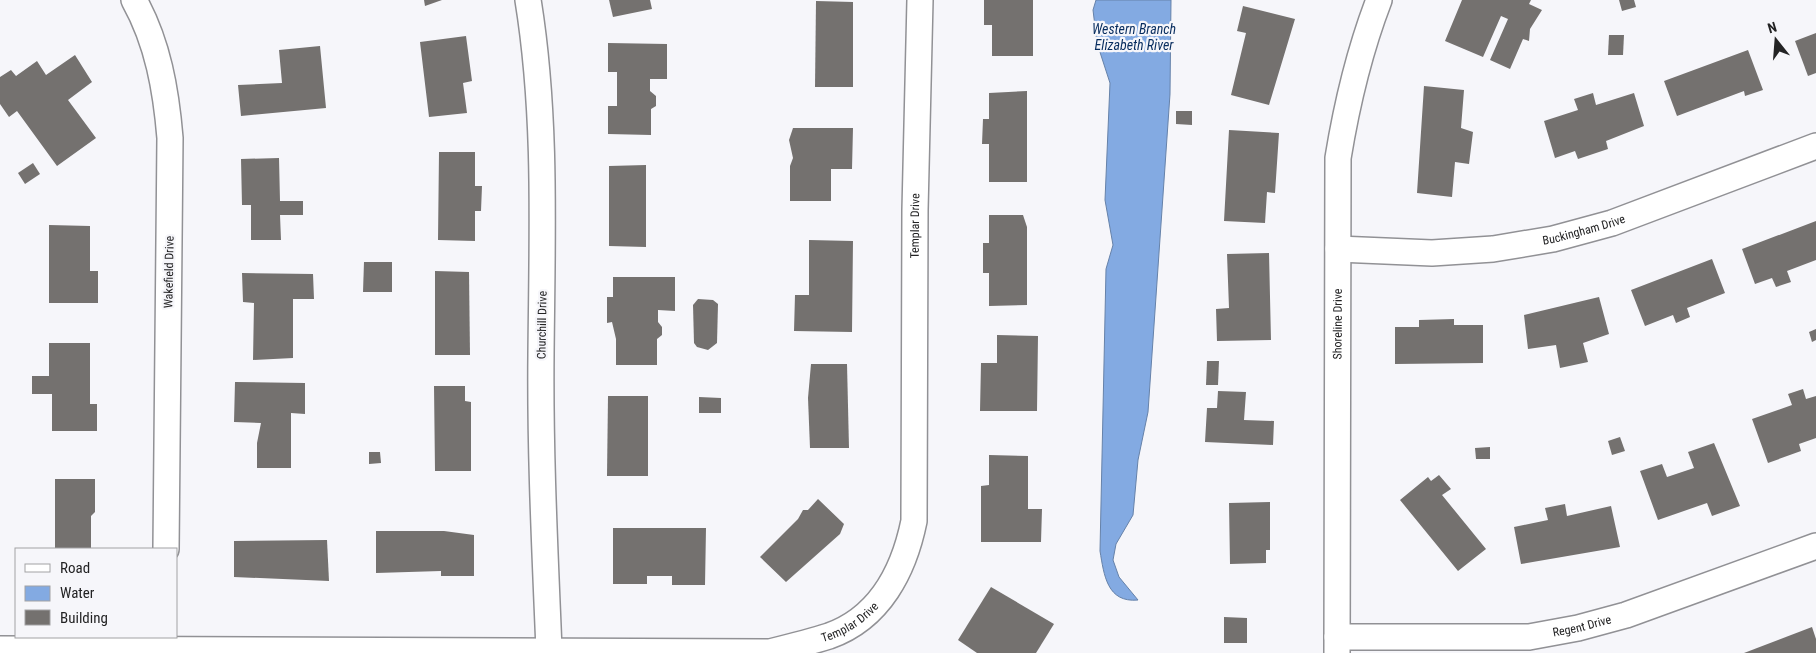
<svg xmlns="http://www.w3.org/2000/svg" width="1816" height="653" viewBox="0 0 1816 653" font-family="'Roboto Condensed',sans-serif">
  <rect width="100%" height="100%" fill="#f6f6fa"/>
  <path fill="#83aae2" stroke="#6682a9" d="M 1096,0 L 1171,0 L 1170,94 L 1148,412 L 1138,460 L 1133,515 L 1116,544 L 1113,560 L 1119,577 L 1138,600 C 1107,603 1104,575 1100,551 L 1106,269 L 1113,245 L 1105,200 L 1110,83 L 1097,43 L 1093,10 Z"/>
  <g fill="#74716f">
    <path d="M 424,0 L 442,0 L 425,6 Z"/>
    <path d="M 609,0 L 650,0 L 652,9 L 613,17 Z"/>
    <path d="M 984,0 L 1033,0 L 1033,56 L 992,56 L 992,25 L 984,25 Z"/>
    <path d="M 1462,0 L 1531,0 L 1529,4 L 1542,10 L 1530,29 L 1529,41 L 1523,39 L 1510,69 L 1490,60 L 1508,19 L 1501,16 L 1483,57 L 1445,41 Z"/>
    <path d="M 1619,0 L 1634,0 L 1636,7 L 1622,11 Z"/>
    <path d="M 816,1 L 853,2 L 853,87 L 815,87 Z"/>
    <path d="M 1243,6 L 1295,19 L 1269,105 L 1231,95 L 1246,33 L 1237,31 Z"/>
    <path d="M 1816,33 L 1816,73 L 1808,76 L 1795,41 Z"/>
    <path d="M 1609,35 L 1624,35 L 1623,55 L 1608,55 Z"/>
    <path d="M 466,36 L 472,81 L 463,83 L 467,113 L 429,117 L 420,42 Z"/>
    <path d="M 608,43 L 667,44 L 667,79 L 650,79 L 650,91 L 656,96 L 656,106 L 651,109 L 651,135 L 608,134 L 608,106 L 617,106 L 617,72 L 608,72 Z"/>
    <path d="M 320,46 L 326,108 L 241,116 L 238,85 L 282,83 L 279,50 Z"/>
    <path d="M 1748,50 L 1763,90 L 1745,96 L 1744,91 L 1677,116 L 1664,81 Z"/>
    <path d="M 75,55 L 92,82 L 68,100 L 96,138 L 57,166 L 17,111 L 9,117 L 0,104 L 0,77 L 11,70 L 16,76 L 37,61 L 46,75 Z"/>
    <path d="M 1424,86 L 1464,90 L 1461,128 L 1473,132 L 1469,164 L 1455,162 L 1452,197 L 1417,193 Z"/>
    <path d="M 1027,91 L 1027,182 L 989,182 L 989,144 L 982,144 L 983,119 L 989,119 L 989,93 Z"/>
    <path d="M 1593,93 L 1596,105 L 1634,93 L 1644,126 L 1606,141 L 1608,149 L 1578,159 L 1575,151 L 1555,158 L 1544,121 L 1578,110 L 1574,99 Z"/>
    <path d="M 1176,111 L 1192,111 L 1192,125 L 1176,124 Z"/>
    <path d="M 793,128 L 853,128 L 852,169 L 831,169 L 831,201 L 790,201 L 790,166 L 793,158 L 789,140 Z"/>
    <path d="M 1229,130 L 1279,133 L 1275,193 L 1267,192 L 1265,223 L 1224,221 Z"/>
    <path d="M 439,152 L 475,152 L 475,186 L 482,186 L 481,211 L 475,211 L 475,241 L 438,240 Z"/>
    <path d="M 279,158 L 280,201 L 303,201 L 303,215 L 280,215 L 281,240 L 251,240 L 251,205 L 242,205 L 241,159 Z"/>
    <path d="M 33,163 L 40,174 L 25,184 L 18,173 Z"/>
    <path d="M 646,165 L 646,247 L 609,246 L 609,166 Z"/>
    <path d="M 989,215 L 1023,215 L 1027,227 L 1027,305 L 989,306 L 989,273 L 983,273 L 983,243 L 989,243 Z"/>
    <path d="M 1816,221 L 1816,260 L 1787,271 L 1791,282 L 1776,287 L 1772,278 L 1755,284 L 1742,249 Z"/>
    <path d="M 49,225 L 90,226 L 90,271 L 98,271 L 98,303 L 49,303 Z"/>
    <path d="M 809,240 L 853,241 L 852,332 L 794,331 L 795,295 L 809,295 Z"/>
    <path d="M 1269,253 L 1271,340 L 1217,341 L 1216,309 L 1229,308 L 1227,254 Z"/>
    <path d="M 1712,259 L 1725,293 L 1687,308 L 1690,317 L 1676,323 L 1673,315 L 1645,326 L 1631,290 Z"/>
    <path d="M 364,262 L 392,262 L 392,292 L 363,292 Z"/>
    <path d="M 435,271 L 469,272 L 470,355 L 435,355 Z"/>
    <path d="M 242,273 L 313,274 L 314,299 L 293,299 L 293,358 L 253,360 L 254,303 L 243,302 Z"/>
    <path d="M 613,277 L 675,277 L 675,311 L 658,310 L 658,322 L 662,327 L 662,335 L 657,339 L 657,365 L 616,365 L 616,339 L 612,322 L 607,323 L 607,297 L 613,297 Z"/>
    <path d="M 1599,297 L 1609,334 L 1583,343 L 1588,362 L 1560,368 L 1556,345 L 1528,349 L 1524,315 Z"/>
    <path d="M 698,299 L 713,300 L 718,304 L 717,343 L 708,350 L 697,347 L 694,343 L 693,305 Z"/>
    <path d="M 1454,319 L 1454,325 L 1483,325 L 1483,363 L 1395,364 L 1395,327 L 1419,327 L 1419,320 Z"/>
    <path d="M 1816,329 L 1816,340 L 1812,342 L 1809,332 Z"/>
    <path d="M 997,335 L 1038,336 L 1037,411 L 980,411 L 981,363 L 997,363 Z"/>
    <path d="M 49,343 L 90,343 L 90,404 L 97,404 L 97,431 L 52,431 L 52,394 L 32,394 L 32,376 L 49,376 Z"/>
    <path d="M 1207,361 L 1219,361 L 1218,385 L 1206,385 Z"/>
    <path d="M 811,364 L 847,364 L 849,448 L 810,448 L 808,398 Z"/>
    <path d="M 235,382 L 305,383 L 305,414 L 291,413 L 291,468 L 257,468 L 257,443 L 261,423 L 234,422 Z"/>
    <path d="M 434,386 L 465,386 L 465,401 L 471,402 L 471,471 L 435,471 Z"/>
    <path d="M 1803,389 L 1806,399 L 1816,396 L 1816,438 L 1799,444 L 1801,451 L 1768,463 L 1752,419 L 1792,405 L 1788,394 Z"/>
    <path d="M 1218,391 L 1246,392 L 1244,420 L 1274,421 L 1273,445 L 1205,442 L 1207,408 L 1217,408 Z"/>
    <path d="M 608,396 L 648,396 L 648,476 L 607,476 Z"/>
    <path d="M 699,397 L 721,398 L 721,413 L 699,413 Z"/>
    <path d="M 1620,437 L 1625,451 L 1612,455 L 1608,441 Z"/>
    <path d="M 1714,443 L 1740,506 L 1712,516 L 1707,503 L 1658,520 L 1640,471 L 1662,464 L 1667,477 L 1694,468 L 1688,452 Z"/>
    <path d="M 1490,447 L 1490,459 L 1476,459 L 1475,448 Z"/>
    <path d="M 369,452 L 380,452 L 381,463 L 369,464 Z"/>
    <path d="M 989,455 L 1028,456 L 1028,509 L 1042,509 L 1041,542 L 981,542 L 981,486 L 989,485 Z"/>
    <path d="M 1439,475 L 1451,489 L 1442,495 L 1486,549 L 1458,571 L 1400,500 L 1428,477 L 1431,481 Z"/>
    <path d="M 55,479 L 95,479 L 95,512 L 91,516 L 91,549 L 55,549 Z"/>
    <path d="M 818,499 L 844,524 L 840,534 L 786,582 L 760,557 L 798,519 L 803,510 L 808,510 Z"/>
    <path d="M 1270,502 L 1270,550 L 1266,550 L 1266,563 L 1230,564 L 1229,503 Z"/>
    <path d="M 1565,504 L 1567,516 L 1611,506 L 1620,547 L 1521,564 L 1514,527 L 1548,520 L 1545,508 Z"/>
    <path d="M 613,528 L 706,528 L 705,585 L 672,585 L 672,576 L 647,576 L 647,584 L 613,584 Z"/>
    <path d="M 376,531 L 444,531 L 474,535 L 474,576 L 441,576 L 441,571 L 376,573 Z"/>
    <path d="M 327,540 L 329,581 L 234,577 L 234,541 Z"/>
    <path d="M 991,587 L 1054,624 L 1036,653 L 977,653 L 958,640 Z"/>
    <path d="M 1224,617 L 1247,618 L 1247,643 L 1224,643 Z"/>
    <path d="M 1812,627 L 1816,639 L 1816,653 L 1744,653 Z"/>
  </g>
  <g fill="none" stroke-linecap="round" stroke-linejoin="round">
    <g stroke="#919195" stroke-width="28">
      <g id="street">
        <path d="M 134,0 C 158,43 166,90 170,138 L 166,549"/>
        <path d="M 528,0 C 547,117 542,237 541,355 C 540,453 545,552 549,650"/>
        <path id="s1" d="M 1338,249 L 1432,253 L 1493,249 L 1553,239 L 1612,223 L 1816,146"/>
        <path id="s2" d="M 1337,637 L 1529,637 L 1578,628 L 1626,615 L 1816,546"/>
        <path id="s3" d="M 0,649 L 770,652 C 790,647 810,642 829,636 C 880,618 904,570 914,521 L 915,210 L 920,0"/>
        <path id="s4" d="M 1337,653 L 1338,158 C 1347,103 1359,52 1379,0"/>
      </g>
    </g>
    <use href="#street" stroke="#fff" stroke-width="25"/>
  </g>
  <g text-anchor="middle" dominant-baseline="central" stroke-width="4.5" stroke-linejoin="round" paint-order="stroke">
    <g font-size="12" fill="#232324" stroke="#f6f6fa">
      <text stroke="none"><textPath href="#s3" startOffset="1276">Templar Drive</textPath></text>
      <text stroke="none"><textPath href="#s1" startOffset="248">Buckingham Drive</textPath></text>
      <text transform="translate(169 272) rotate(-89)">Wakefield Drive</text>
      <text stroke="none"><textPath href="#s4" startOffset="329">Shoreline Drive</textPath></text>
      <text transform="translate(542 325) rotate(-89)">Churchill Drive</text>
      <text stroke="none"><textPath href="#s3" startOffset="856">Templar Drive</textPath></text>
      <text stroke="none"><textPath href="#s2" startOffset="246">Regent Drive</textPath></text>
    </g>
    <g font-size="14" font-style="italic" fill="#072c5e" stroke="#f6f6fa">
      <text x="1134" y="29">Western Branch<tspan x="1134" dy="16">Elizabeth River</tspan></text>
    </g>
  </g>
  <rect x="15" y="548" width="162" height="90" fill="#f6f6fa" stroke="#a2a2a4"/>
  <rect x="25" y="564" width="25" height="8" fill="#ffffff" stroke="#a2a2a4"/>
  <text x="60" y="573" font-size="15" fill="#232324">Road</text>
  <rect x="25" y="586" width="25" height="15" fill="#83aae2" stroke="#a2a2a4"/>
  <text x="60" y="598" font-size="15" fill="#232324">Water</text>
  <rect x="25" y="610" width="25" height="15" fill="#74716f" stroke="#a2a2a4"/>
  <text x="60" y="623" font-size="15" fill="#232324">Building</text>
  <g transform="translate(1776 40) rotate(343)" stroke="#f6f6fa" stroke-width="4" paint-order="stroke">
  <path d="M0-4L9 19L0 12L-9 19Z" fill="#232324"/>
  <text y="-8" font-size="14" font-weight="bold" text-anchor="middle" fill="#232324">N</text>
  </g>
</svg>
